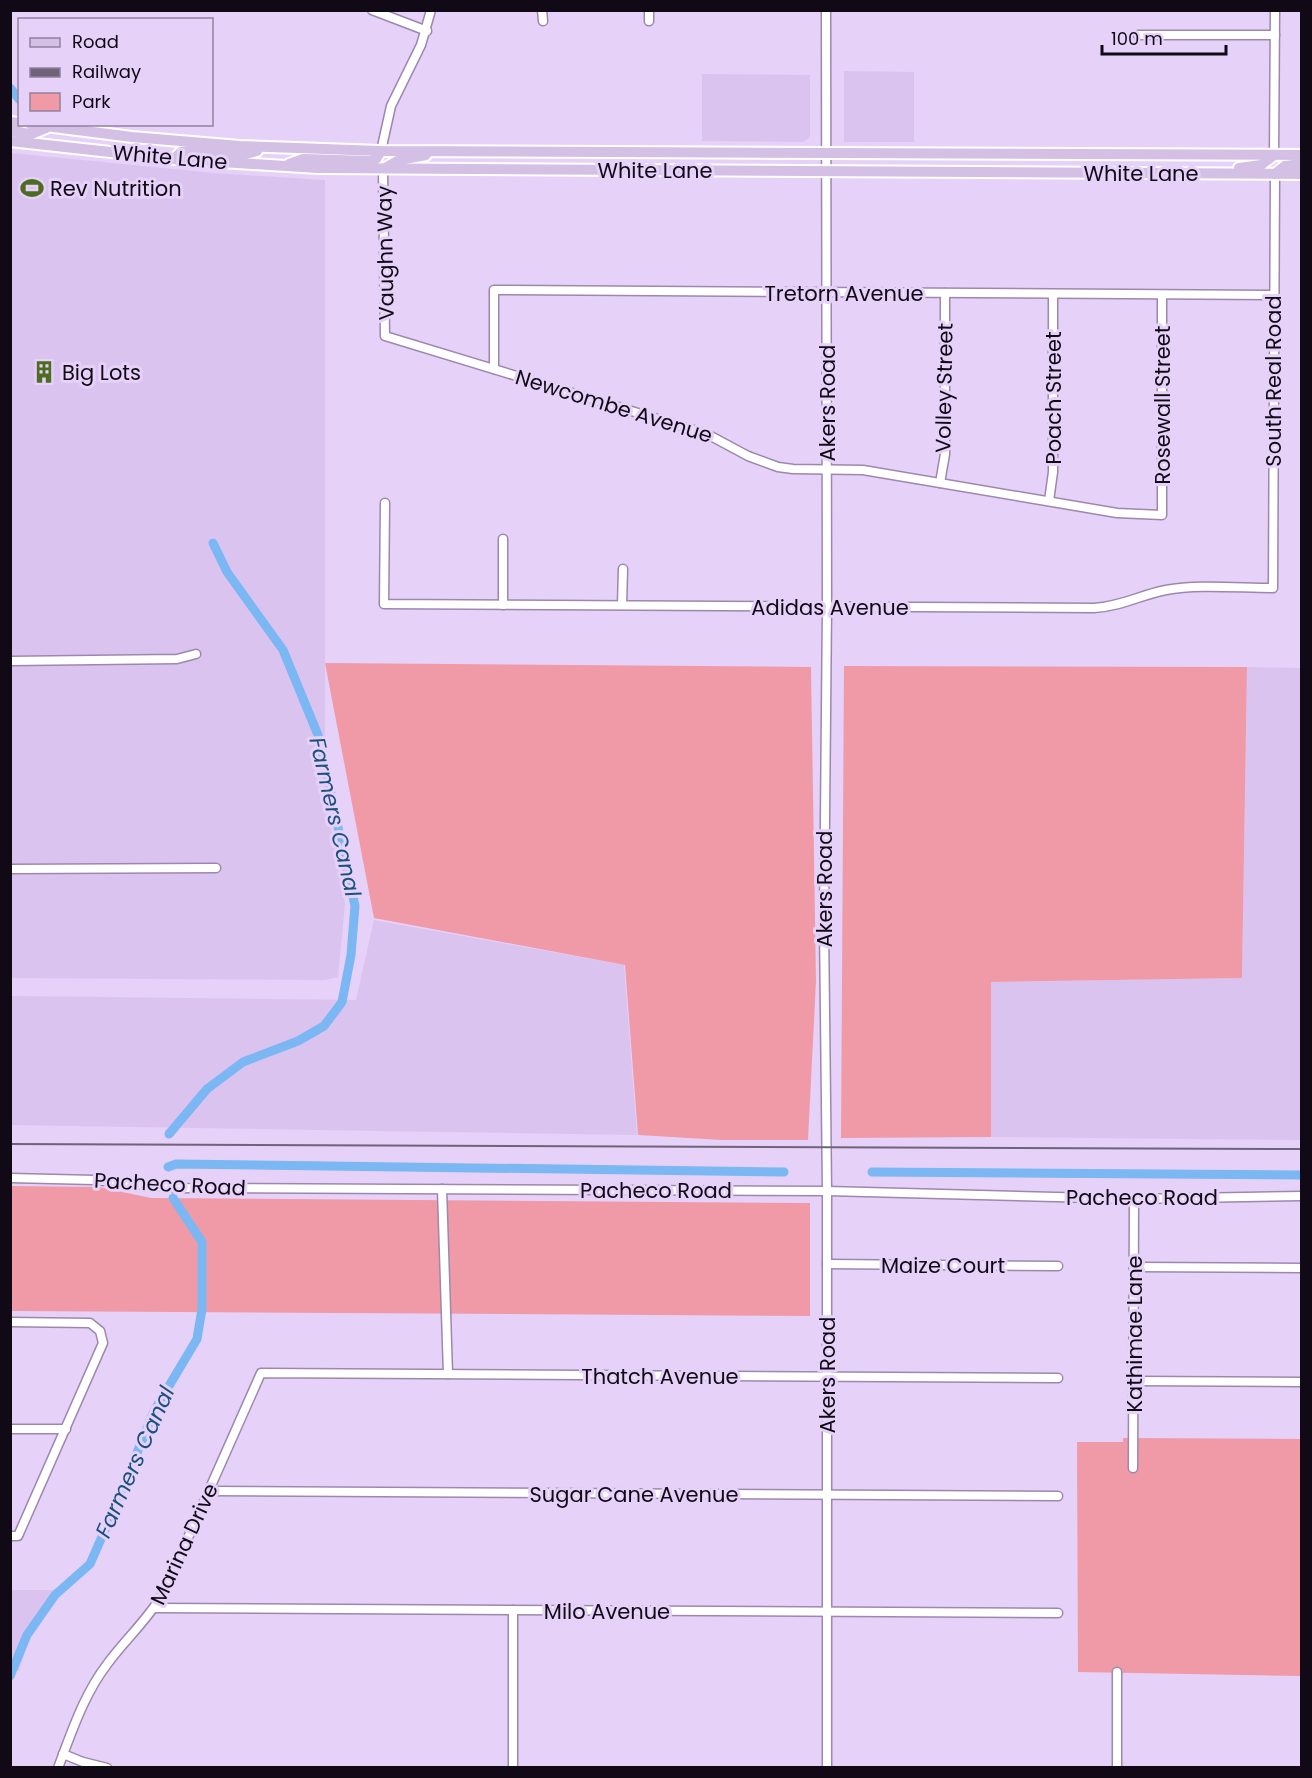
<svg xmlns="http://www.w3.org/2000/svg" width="1312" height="1778" viewBox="0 0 1312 1778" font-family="Poppins,sans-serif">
  <rect width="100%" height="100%" fill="#e6d1f8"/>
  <g fill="#dbc3f0">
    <path d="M 844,71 L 914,72 L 914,142 L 844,142 Z"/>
    <path d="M 702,74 L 810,75 L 810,135 L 808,139 L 802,142 L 702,141 Z"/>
    <path d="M 11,153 L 214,173 L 325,180 L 325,792 L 345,904 L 338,977 L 325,980 L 11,978 Z"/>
    <path d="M 1247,667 L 1301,668 L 1301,1140 L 991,1137 L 991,982 L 1242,978 Z"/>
    <path d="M 374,920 L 624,965 L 637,1135 L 11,1125 L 11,996 L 356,1000 Z"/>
    <path d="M 11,1590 L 62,1590 L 32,1629 L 19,1671 L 11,1671 Z"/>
  </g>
  <g fill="#f09aa8">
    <path d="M 325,663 L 811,667 L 816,981 L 808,1140 L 722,1140 L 638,1135 L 625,965 L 374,918 Z"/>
    <path d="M 844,666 L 1247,667 L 1242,978 L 991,982 L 991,1137 L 841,1138 Z"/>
    <path d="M 11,1186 L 99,1187 L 151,1198 L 810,1203 L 810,1316 L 11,1311 Z"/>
    <path d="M 1123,1438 L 1301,1439 L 1301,1676 L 1078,1672 L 1077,1442 L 1123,1442 Z"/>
  </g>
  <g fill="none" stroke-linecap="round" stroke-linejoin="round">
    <g stroke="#7bb7f2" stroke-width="9">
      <path d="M 10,88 L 20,100"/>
      <path d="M 169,1134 L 207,1089 L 243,1062 L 298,1041 L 324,1026 L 342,1002 L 351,955 L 355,906 L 318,735 L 283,650 L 227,572 L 213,543"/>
      <path d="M 168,1167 L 176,1164 L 784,1172"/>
      <path d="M 872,1172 L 1302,1175"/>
      <path d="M 10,1676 L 27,1635 L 55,1595 L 90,1564 L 115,1507 L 154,1411 L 197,1339 L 202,1309 L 202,1242 L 173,1198"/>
    </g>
    <g stroke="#9c88ad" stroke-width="11">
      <g id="minor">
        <path d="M 372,10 L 427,31"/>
        <path d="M 542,10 L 543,21"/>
        <path d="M 826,10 L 827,607 L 824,924 L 827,1191 L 827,1768"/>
        <path d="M 649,21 L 649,10"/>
        <path d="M 1138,35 L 1275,35"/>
        <path d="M 381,151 L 391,106 L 421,45 L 431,10"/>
        <path d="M 1274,155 L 1275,10"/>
        <path d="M 383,169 L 385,336 L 707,434 L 748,456 L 778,467 L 793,469 L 863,470 L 1117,513 L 1162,515 L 1162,295"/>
        <path d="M 494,369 L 494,290 L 1273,295"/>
        <path d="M 940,483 L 945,454 L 945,293"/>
        <path d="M 1049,501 L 1053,472 L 1053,294"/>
        <path d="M 385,503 L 384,604 L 1094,608 C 1123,606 1140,595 1166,590 C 1197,584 1240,588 1273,588 L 1275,174"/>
        <path d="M 503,605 L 503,539"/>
        <path d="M 622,605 L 623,569"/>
        <path d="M 10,661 L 177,659 L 196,654"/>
        <path d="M 10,869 L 216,868"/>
        <path d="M 10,1178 L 95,1180 L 176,1188 L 827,1191 L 1134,1199 L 1302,1196"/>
        <path d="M 442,1189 L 448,1374"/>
        <path d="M 827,1264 L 1058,1266"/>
        <path d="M 1134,1267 L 1302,1268"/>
        <path d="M 10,1322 L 90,1323 L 100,1331 L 103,1343 L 18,1536 L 10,1536"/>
        <path d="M 1134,1381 L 1302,1382"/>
        <path d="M 10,1429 L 66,1429"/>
        <path d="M 1133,1468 L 1134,1199"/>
        <path d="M 209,1491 L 1058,1496"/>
        <path d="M 155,1608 L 1058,1613"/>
        <path d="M 1117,1672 L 1117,1768"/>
        <path d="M 63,1754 L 83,1762 L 107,1768"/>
        <path d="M 58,1768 C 72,1731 84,1694 108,1663 C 126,1639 147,1620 163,1594 L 261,1373 L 1058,1378"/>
        <path d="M 513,1768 L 513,1610"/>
      </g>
    </g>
    <g stroke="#fff" stroke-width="14">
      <g id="major">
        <path d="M 10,122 L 20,123"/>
        <path d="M 30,124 L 132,137 L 240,146 L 381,151 L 1302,155"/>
        <path d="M 10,131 L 31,134 L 46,128"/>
        <path d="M 10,141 L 174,159 L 318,168 L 1302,174"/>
        <path d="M 174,159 L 181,152 L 189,151 L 242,155 L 257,151"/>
        <path d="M 289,164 L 303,159 L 370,161 L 376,159 L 381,151"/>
        <path d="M 385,168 L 399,160 L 426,155"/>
        <path d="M 1239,168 L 1261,165 L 1274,155"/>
        <path d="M 1275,174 L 1285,166 L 1302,164"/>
      </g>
    </g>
    <use href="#minor" stroke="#fff" stroke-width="8"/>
    <use href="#major" stroke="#d4c0e4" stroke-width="10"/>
    <path stroke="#6f6279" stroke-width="2" d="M 10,1144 L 1302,1149"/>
  </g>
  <defs>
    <g id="stadium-bare" transform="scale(1.8)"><path d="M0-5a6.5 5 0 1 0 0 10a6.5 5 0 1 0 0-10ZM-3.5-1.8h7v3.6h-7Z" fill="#4d6c22" stroke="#e6d1f8" stroke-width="2.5" paint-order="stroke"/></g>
    <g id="building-bare" transform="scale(1.8)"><path d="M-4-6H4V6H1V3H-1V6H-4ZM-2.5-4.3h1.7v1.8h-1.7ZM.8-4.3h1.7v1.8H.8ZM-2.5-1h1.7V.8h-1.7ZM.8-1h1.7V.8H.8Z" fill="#4d6c22" stroke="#e6d1f8" stroke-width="2.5" paint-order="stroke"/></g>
  </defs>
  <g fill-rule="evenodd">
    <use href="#stadium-bare" x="32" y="188"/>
    <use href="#building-bare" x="44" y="372"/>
  </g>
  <g text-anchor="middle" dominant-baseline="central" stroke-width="6" stroke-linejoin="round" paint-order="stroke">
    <g font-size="21" fill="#110a16" stroke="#e6d1f8">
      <text transform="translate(170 157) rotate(5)">White Lane</text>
      <text x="655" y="170">White Lane</text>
      <text x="1141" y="173">White Lane</text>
      <text transform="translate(385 253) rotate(-91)">Vaughn Way</text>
      <text x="844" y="293">Tretorn Avenue</text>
      <text transform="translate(1273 381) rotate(-90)">South Real Road</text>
      <text transform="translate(944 388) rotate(-89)">Volley Street</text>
      <text transform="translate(1053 398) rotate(-90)">Poach Street</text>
      <text transform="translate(827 403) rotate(-90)">Akers Road</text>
      <text transform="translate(1162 405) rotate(-90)">Rosewall Street</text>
      <text transform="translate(614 406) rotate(17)">Newcombe Avenue</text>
      <text x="830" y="607">Adidas Avenue</text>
      <text transform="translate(824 889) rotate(-90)">Akers Road</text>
      <text transform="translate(170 1184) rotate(3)">Pacheco Road</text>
      <text x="656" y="1190">Pacheco Road</text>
      <text x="1142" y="1197">Pacheco Road</text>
      <text x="943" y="1265">Maize Court</text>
      <text transform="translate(1134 1334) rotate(-90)">Kathimae Lane</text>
      <text transform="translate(827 1375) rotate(-90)">Akers Road</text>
      <text x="660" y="1376">Thatch Avenue</text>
      <text x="634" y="1494">Sugar Cane Avenue</text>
      <text transform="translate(184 1544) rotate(-65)">Marina Drive</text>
      <text x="607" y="1611">Milo Avenue</text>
    </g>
    <g font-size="21" fill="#110a16" stroke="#e6d1f8" text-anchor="start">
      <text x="50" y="188">Rev Nutrition</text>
      <text x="62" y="372">Big Lots</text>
    </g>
    <g font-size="22" font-style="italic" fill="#1b5180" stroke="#e6d1f8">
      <text transform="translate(335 817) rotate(77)">Farmers Canal</text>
      <text transform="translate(135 1462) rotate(-66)">Farmers Canal</text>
    </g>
  </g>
  <rect width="1312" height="1778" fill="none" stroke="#110a16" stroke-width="24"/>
  <rect x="18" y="18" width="195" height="108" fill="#e6d1f8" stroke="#91819e" stroke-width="1.5"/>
  <rect x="30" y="38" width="30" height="9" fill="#d4c0e4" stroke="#91819e" stroke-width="1.5"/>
  <text x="72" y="48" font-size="18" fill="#110a16">Road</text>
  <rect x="30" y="68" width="30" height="9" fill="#6f6279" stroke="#91819e" stroke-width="1.5"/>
  <text x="72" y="78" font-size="18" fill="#110a16">Railway</text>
  <rect x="30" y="93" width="30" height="18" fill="#f09aa8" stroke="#91819e" stroke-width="1.5"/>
  <text x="72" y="108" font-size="18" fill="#110a16">Park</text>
  <path d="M1102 45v9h124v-9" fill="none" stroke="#110a16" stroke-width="3"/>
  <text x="1111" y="45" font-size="18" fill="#110a16" stroke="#e6d1f8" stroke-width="4.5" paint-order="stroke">100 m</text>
</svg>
